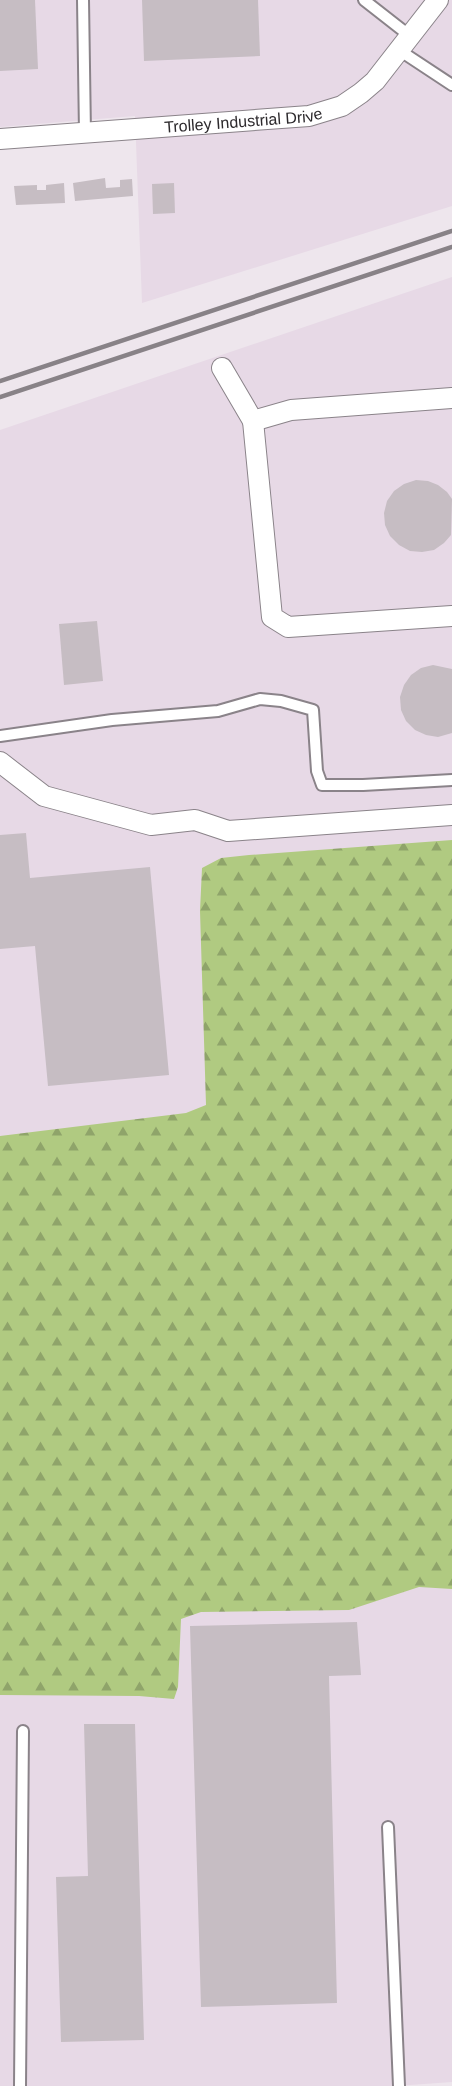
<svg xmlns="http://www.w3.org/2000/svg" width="452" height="2086" viewBox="0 0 452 2086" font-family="Helvetica,sans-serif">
  <defs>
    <pattern id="forest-firs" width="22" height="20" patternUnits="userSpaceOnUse" patternTransform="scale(1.5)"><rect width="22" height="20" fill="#b0ca81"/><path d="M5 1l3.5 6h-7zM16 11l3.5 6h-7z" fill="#8fa46a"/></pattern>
  </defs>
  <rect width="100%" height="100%" fill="#eee6ed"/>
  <g fill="#e7d9e6">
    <path d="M 0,0 L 452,0 L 452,206 L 142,303 L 135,116 L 0,127 Z"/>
    <path d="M 452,277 L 452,2082 L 396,2086 L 0,2086 L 0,430 Z"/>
  </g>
  <path fill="url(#forest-firs)" d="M 452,840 L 452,1589 L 419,1587 L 349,1610 L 201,1612 L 181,1619 L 178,1687 L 174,1699 L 139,1696 L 0,1695 L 0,1136 L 186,1113 L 206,1105 L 200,911 L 202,868 L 221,858 L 249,855 Z"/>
  <g fill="#c6bdc3">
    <path d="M 0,0 L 35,0 L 38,69 L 0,71 Z"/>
    <path d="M 142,0 L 258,0 L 260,56 L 144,61 Z"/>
    <path d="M 105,178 L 106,188 L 120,187 L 120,180 L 132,179 L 133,196 L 75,201 L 73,183 Z"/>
    <path d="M 64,183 L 65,203 L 16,205 L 14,186 L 37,185 L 37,190 L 46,190 L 46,185 Z"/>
    <path d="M 174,183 L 175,213 L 153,214 L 152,184 Z"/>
    <path d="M 416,480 L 428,481 L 438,485 L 447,492 L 452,499 L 451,535 L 444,543 L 434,550 L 422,552 L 410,551 L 399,545 L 390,536 L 385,525 L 384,513 L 387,501 L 394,491 L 404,484 Z"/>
    <path d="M 97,621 L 103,681 L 64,685 L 59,624 Z"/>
    <path d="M 433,665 L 452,669 L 452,733 L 438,737 L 426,735 L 415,730 L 406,721 L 401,710 L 400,697 L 404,685 L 411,675 L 421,668 Z"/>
    <path d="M 26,833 L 30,878 L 150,867 L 169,1075 L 48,1086 L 35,946 L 0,949 L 0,835 Z"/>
    <path d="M 357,1622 L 361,1675 L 329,1676 L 337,2003 L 201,2007 L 190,1626 Z"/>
    <path d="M 84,1724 L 135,1724 L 144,2040 L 61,2042 L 56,1877 L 88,1876 Z"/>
  </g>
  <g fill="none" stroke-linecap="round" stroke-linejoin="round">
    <g stroke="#8a8389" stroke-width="14">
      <g id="lane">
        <path d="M 83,0 L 85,133"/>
        <path d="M 364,0 L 410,36"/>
        <path d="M 399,50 L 452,85"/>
        <path d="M 0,736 L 112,720 L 218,711 L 260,699 L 281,701 L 313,710 L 317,771 L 322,785 L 363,785 L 452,780"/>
        <path d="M 388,1827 L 399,2086"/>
        <path d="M 20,2086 L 23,1731"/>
      </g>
    </g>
    <g stroke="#8a8389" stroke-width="22">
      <g id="street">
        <path id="s1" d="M 0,139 L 309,116 L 342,106 L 361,93 L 375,81 L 438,0"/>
        <path d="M 222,368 L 253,421 L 291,410 L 452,398"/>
        <path d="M 253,421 L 272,617 L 288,627 L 452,616"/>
        <path d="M 0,762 L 44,796 L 151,825 L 195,820 L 228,831 L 452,815"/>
      </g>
    </g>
    <use href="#lane" stroke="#fff" stroke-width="10"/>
    <use href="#street" stroke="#fff" stroke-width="20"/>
    <g stroke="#888287" stroke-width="4.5">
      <path d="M 0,381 L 452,231"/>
      <path d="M 0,397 L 452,247"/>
    </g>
  </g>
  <g text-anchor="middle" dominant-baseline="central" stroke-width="4.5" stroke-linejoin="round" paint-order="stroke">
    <g font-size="16" fill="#2c292c" stroke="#eee6ed">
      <text stroke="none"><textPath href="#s1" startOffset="244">Trolley Industrial Drive</textPath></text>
    </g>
  </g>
</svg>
